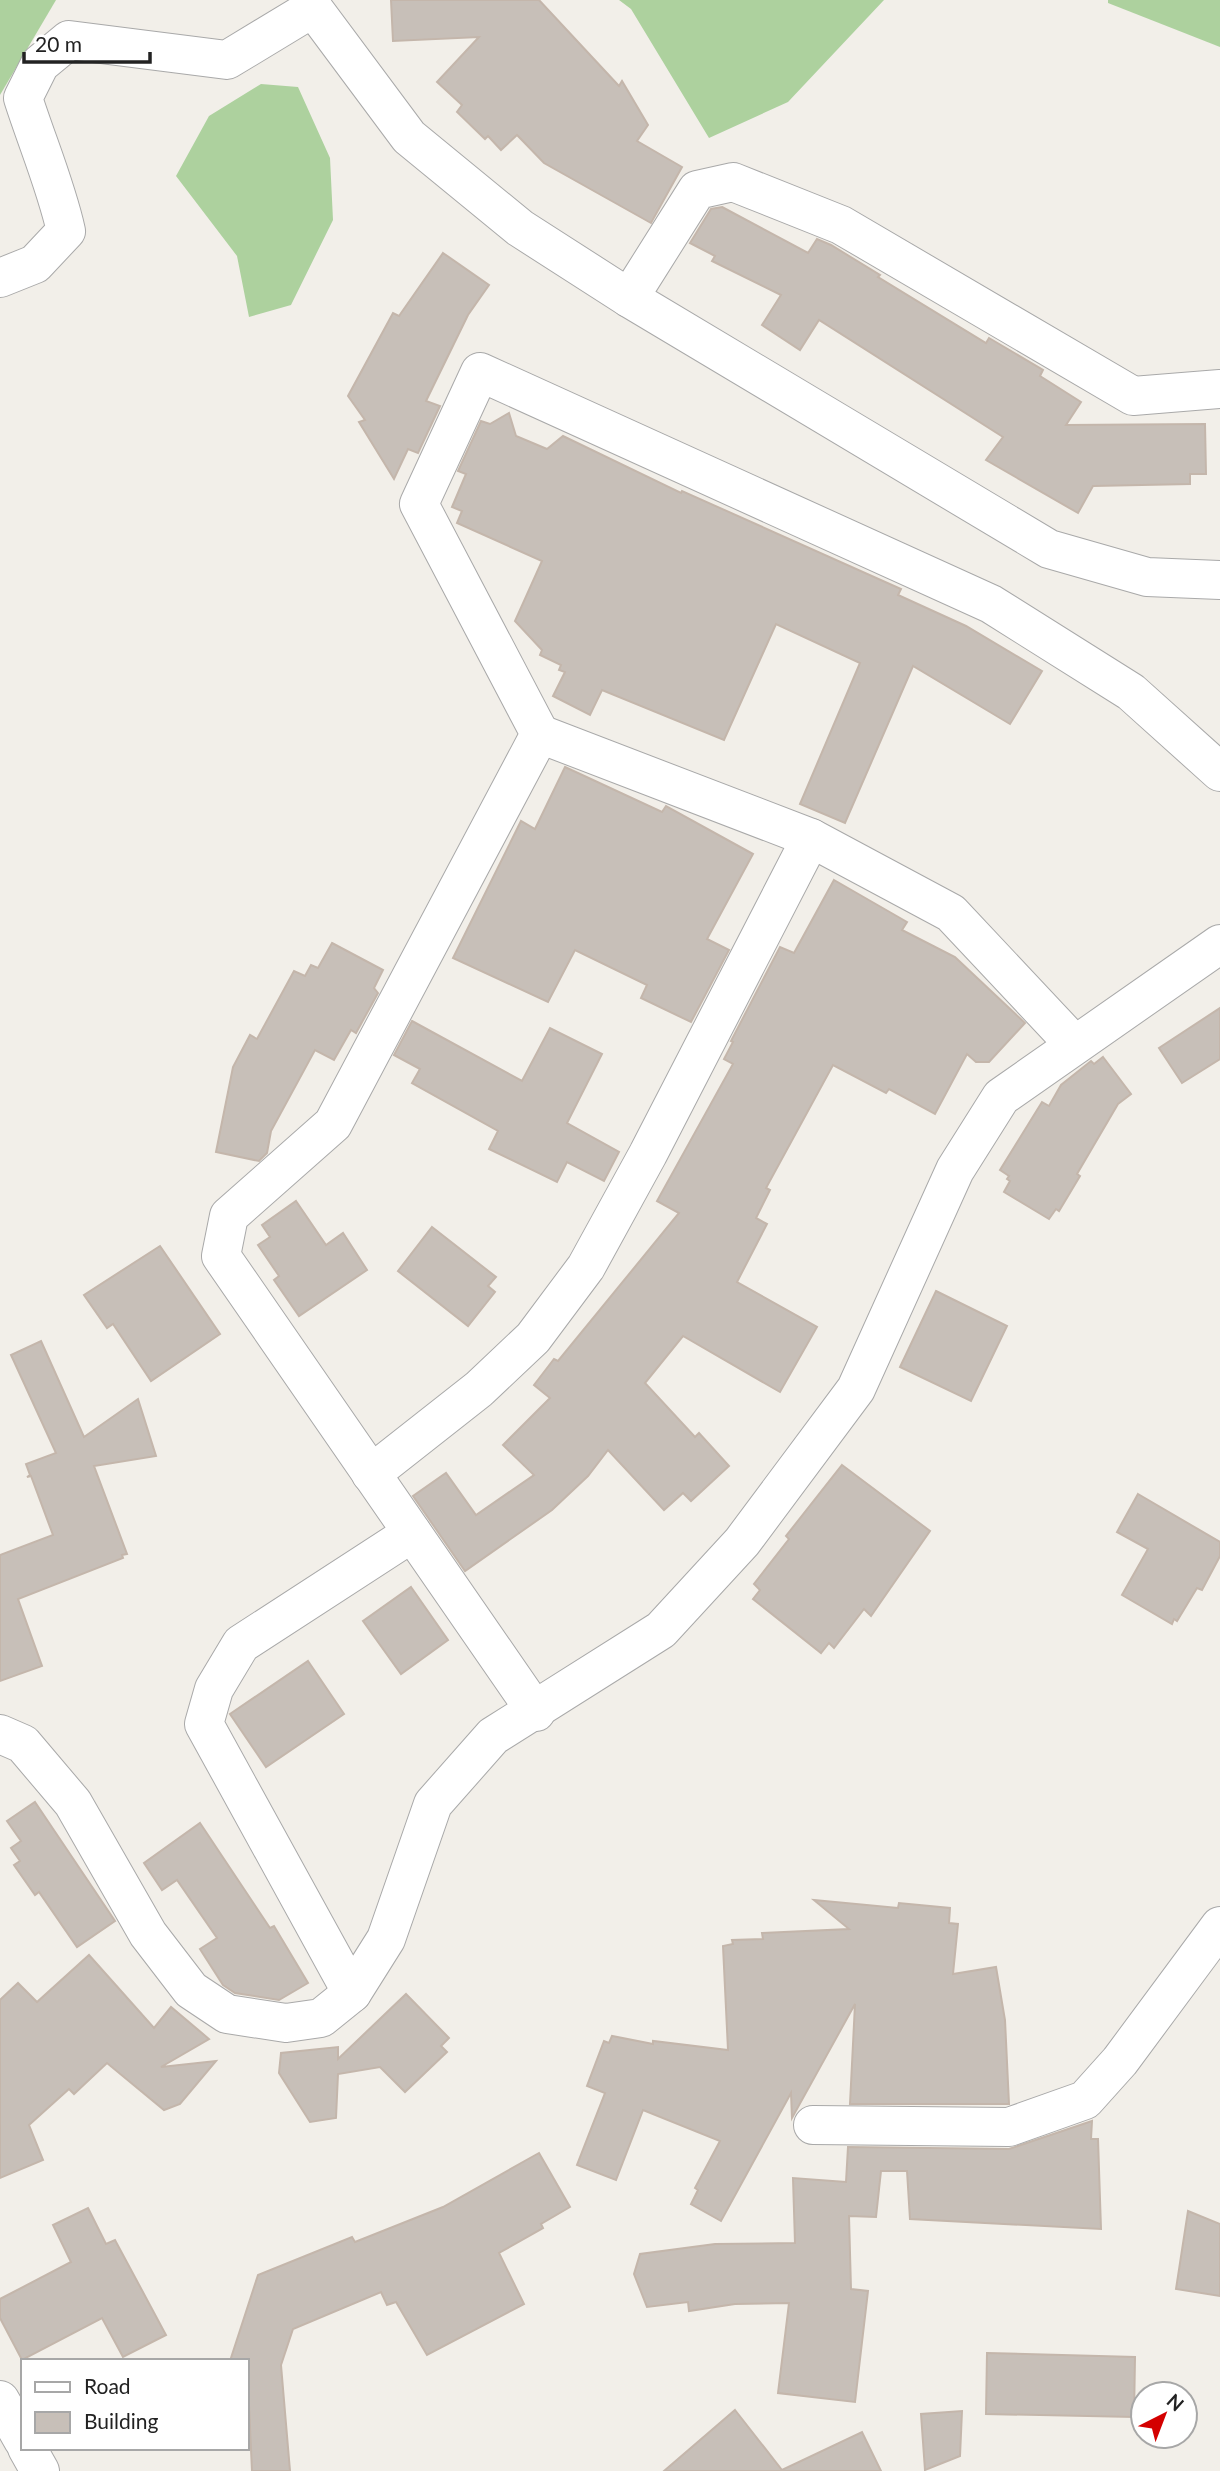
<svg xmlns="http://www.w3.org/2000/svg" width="1220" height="2471" viewBox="0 0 1220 2471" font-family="Lato,sans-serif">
  <rect width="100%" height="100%" fill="#f2efe9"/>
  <g fill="#add19e">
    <path d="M 0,0 L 56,0 L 0,95 Z"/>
    <path d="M 619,0 L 884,0 L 788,102 L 709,138 L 631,9 Z"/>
    <path d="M 1108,0 L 1220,0 L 1220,47 L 1108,3 Z"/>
    <path d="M 261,84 L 298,87 L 330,158 L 333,220 L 291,305 L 249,317 L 237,256 L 176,176 L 209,116 Z"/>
  </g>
  <g fill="#c7bfb8" stroke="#c4b6ab" stroke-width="2">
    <path d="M 391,0 L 539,0 L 619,86 L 622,81 L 648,125 L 637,141 L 682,167 L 651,223 L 544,163 L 517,135 L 501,150 L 488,136 L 485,139 L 457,112 L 462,105 L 437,82 L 479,37 L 393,41 Z"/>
    <path d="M 722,207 L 808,253 L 817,239 L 831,245 L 880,275 L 878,277 L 986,343 L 989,338 L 1043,370 L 1040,376 L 1081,402 L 1066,425 L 1205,424 L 1206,474 L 1190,474 L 1190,484 L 1093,486 L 1078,513 L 986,460 L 1003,437 L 819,320 L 800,350 L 762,325 L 781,295 L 712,261 L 715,256 L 690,243 L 711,209 Z"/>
    <path d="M 443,253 L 489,285 L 468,315 L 426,401 L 440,406 L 418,453 L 408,449 L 394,479 L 359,422 L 365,420 L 348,396 L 393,313 L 399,316 Z"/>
    <path d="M 509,413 L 516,436 L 547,449 L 563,436 L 681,493 L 682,491 L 901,589 L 898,595 L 966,626 L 1042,671 L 1010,724 L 913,666 L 845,823 L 800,804 L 860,663 L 776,624 L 724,740 L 602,690 L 590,715 L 553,696 L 565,672 L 559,670 L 561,665 L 540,655 L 542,650 L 515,621 L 542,561 L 457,523 L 462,511 L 452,507 L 466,474 L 458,471 L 481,421 L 490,424 Z"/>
    <path d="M 565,767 L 662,812 L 666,806 L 753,854 L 707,939 L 729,950 L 691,1022 L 641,998 L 647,985 L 575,950 L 548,1002 L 453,958 L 521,821 L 535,829 Z"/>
    <path d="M 834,880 L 907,922 L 902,930 L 955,957 L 1025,1023 L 989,1062 L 976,1062 L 967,1054 L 935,1114 L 889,1089 L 886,1093 L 833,1065 L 766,1188 L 770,1190 L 756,1218 L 767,1224 L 737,1282 L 817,1327 L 780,1392 L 683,1336 L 645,1383 L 695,1437 L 699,1433 L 729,1466 L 691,1501 L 683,1493 L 664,1510 L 608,1450 L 588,1476 L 552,1510 L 465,1571 L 413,1496 L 446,1473 L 476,1515 L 534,1475 L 503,1445 L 550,1398 L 534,1385 L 554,1359 L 558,1361 L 679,1213 L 657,1201 L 733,1064 L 724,1059 L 733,1042 L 731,1041 L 780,947 L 794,953 Z"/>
    <path d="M 332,943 L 383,970 L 374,988 L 378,993 L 356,1033 L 351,1030 L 334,1060 L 315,1050 L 271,1131 L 267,1153 L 259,1161 L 216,1152 L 233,1067 L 250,1035 L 257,1039 L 294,971 L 305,976 L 311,965 L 318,968 Z"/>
    <path d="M 1220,1008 L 1220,1059 L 1182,1083 L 1159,1048 Z"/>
    <path d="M 412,1021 L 522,1081 L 550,1028 L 602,1054 L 567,1123 L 619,1152 L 604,1181 L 567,1162 L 557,1182 L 489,1149 L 498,1131 L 412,1083 L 420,1069 L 394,1055 Z"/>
    <path d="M 1103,1057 L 1131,1094 L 1118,1104 L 1077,1174 L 1080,1176 L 1059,1211 L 1056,1209 L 1049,1219 L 1004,1192 L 1010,1181 L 1007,1179 L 1009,1176 L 1000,1170 L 1042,1102 L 1049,1106 L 1061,1085 L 1091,1061 L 1094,1064 Z"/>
    <path d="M 296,1201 L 326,1245 L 343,1233 L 367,1270 L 299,1316 L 274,1280 L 279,1276 L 258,1245 L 270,1237 L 262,1225 Z"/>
    <path d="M 432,1227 L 496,1277 L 488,1286 L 495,1292 L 468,1326 L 398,1271 Z"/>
    <path d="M 160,1246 L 220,1334 L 151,1381 L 113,1324 L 107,1328 L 84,1295 Z"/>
    <path d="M 936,1291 L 1007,1326 L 971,1401 L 900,1367 Z"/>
    <path d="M 41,1341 L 84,1437 L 138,1399 L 156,1456 L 94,1466 L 127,1554 L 122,1555 L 123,1558 L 18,1599 L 42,1666 L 0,1681 L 0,1555 L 53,1535 L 31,1476 L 27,1477 L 30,1475 L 26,1464 L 56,1453 L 11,1355 Z"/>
    <path d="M 842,1465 L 930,1531 L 871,1616 L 864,1609 L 834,1648 L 829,1643 L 821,1653 L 753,1599 L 760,1590 L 754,1584 L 789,1539 L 786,1536 Z"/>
    <path d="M 1138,1494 L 1220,1542 L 1220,1556 L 1202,1590 L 1197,1588 L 1177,1621 L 1174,1619 L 1172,1624 L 1122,1595 L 1148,1549 L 1117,1532 Z"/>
    <path d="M 411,1587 L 448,1640 L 401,1674 L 363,1621 Z"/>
    <path d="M 308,1661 L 344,1714 L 266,1767 L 230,1714 Z"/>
    <path d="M 35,1802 L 115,1921 L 77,1947 L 39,1892 L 35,1895 L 14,1865 L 20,1861 L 11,1848 L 21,1841 L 7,1821 Z"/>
    <path d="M 200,1823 L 270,1928 L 274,1926 L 308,1983 L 279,2000 L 235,1993 L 223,1985 L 200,1949 L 217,1938 L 177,1880 L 162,1890 L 144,1863 Z"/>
    <path d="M 814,1900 L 898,1908 L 899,1903 L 950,1908 L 949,1923 L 958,1924 L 953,1974 L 996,1967 L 1005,2020 L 1009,2104 L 850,2104 L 855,2004 L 792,2118 L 791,2093 L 721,2221 L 691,2204 L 698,2190 L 695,2188 L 720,2141 L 643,2110 L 616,2180 L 577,2165 L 605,2093 L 587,2086 L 604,2041 L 609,2043 L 612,2036 L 653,2044 L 653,2041 L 728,2050 L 723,1946 L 733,1944 L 732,1940 L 763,1939 L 762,1933 L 849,1929 Z"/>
    <path d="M 89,1955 L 154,2028 L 171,2007 L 209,2039 L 161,2067 L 216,2061 L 180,2104 L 164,2110 L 107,2063 L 74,2094 L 69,2089 L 29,2125 L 43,2160 L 0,2178 L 0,2000 L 18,1983 L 37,2002 Z"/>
    <path d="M 406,1994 L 449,2038 L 441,2046 L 447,2052 L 405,2092 L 380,2067 L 338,2074 L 336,2118 L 310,2122 L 279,2073 L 281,2053 L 338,2047 L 338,2059 Z"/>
    <path d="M 1092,2121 L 1091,2139 L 1098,2139 L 1101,2229 L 910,2219 L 907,2171 L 881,2171 L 876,2217 L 849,2216 L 851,2289 L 868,2291 L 855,2402 L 778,2393 L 789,2303 L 735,2304 L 689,2311 L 688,2302 L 647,2307 L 634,2274 L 640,2254 L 715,2244 L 795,2243 L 793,2178 L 846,2182 L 848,2147 L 1009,2149 Z"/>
    <path d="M 539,2153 L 570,2207 L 541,2224 L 543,2228 L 499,2253 L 524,2304 L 427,2355 L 396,2302 L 387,2305 L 381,2292 L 293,2329 L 281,2365 L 290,2471 L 252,2471 L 247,2361 L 230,2361 L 258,2275 L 352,2237 L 355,2242 L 443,2207 Z"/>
    <path d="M 88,2208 L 106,2244 L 115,2240 L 166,2335 L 123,2357 L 102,2318 L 22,2360 L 0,2318 L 0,2299 L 71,2262 L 53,2225 Z"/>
    <path d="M 1188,2211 L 1220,2224 L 1220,2296 L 1176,2289 Z"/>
    <path d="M 987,2353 L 1135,2357 L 1134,2417 L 986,2414 Z"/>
    <path d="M 735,2410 L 782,2470 L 862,2432 L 881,2471 L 664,2471 Z"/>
    <path d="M 962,2411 L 960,2456 L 925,2470 L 921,2414 Z"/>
  </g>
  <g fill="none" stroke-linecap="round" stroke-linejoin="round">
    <g stroke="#a9a9a9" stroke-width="40">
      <g id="minor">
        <path d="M 0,278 L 35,264 L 66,231 C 56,186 37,142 23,98 L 40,64 L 69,40 L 227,60 L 313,8"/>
        <path d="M 629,298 L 697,190 L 733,182 L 841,225 L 1133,396 L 1220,389"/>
        <path d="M 540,734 L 811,838 L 951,913 L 1074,1044"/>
        <path d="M 371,1474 L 479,1389 L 533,1338 L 586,1267 L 648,1154 L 811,838"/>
        <path d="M 536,1712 L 221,1256 L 229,1216 L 333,1124 L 540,734 L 419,504 L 480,372 L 991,604 L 1131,692 L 1220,772"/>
        <path d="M 0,1734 L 23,1744 L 73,1803 L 148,1934 L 191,1990 L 227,2014 L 286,2023 L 321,2018 L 352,1993 L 386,1939 L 433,1804 L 493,1736 L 661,1630 L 742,1542 L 856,1389 L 955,1170 L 1001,1097 L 1220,944"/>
        <path d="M 352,1993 L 204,1724 L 214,1689 L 241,1644 L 412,1533"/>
        <path d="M 813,2125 L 1009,2127 L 1085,2100 L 1120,2061 L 1220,1926"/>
        <path d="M 0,2400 L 23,2440"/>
        <path d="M 27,2448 L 40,2471"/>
      </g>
    </g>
    <g stroke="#a9a9a9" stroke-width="40">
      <path id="tertiary" d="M 310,0 L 313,8 L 409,137 L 520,228 L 629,298 L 1049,549 L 1147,577 L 1220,580"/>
    </g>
    <use href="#minor" stroke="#fff" stroke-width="38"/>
    <use href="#tertiary" stroke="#fff" stroke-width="38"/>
  </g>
  <rect x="21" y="2359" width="228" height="91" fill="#ffffff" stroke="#a7a7a7" stroke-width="2"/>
  <rect x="35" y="2382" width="35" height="10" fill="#ffffff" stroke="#a7a7a7" stroke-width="2"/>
  <text x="84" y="2394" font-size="21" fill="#222222">Road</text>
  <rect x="35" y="2412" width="35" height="21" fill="#c7bfb8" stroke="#a7a7a7" stroke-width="2"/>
  <text x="84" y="2429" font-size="21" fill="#222222">Building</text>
  <g transform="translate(1164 2415) rotate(42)"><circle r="33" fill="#ffffff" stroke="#a7a7a7" stroke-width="2"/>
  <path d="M0-5L12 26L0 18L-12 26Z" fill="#d40000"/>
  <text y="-10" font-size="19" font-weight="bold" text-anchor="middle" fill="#222222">N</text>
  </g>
  <path d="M24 52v10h126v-10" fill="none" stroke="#222222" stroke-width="3.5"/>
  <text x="35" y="52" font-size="21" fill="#222222" stroke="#ffffff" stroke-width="5" paint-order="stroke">20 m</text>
</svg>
